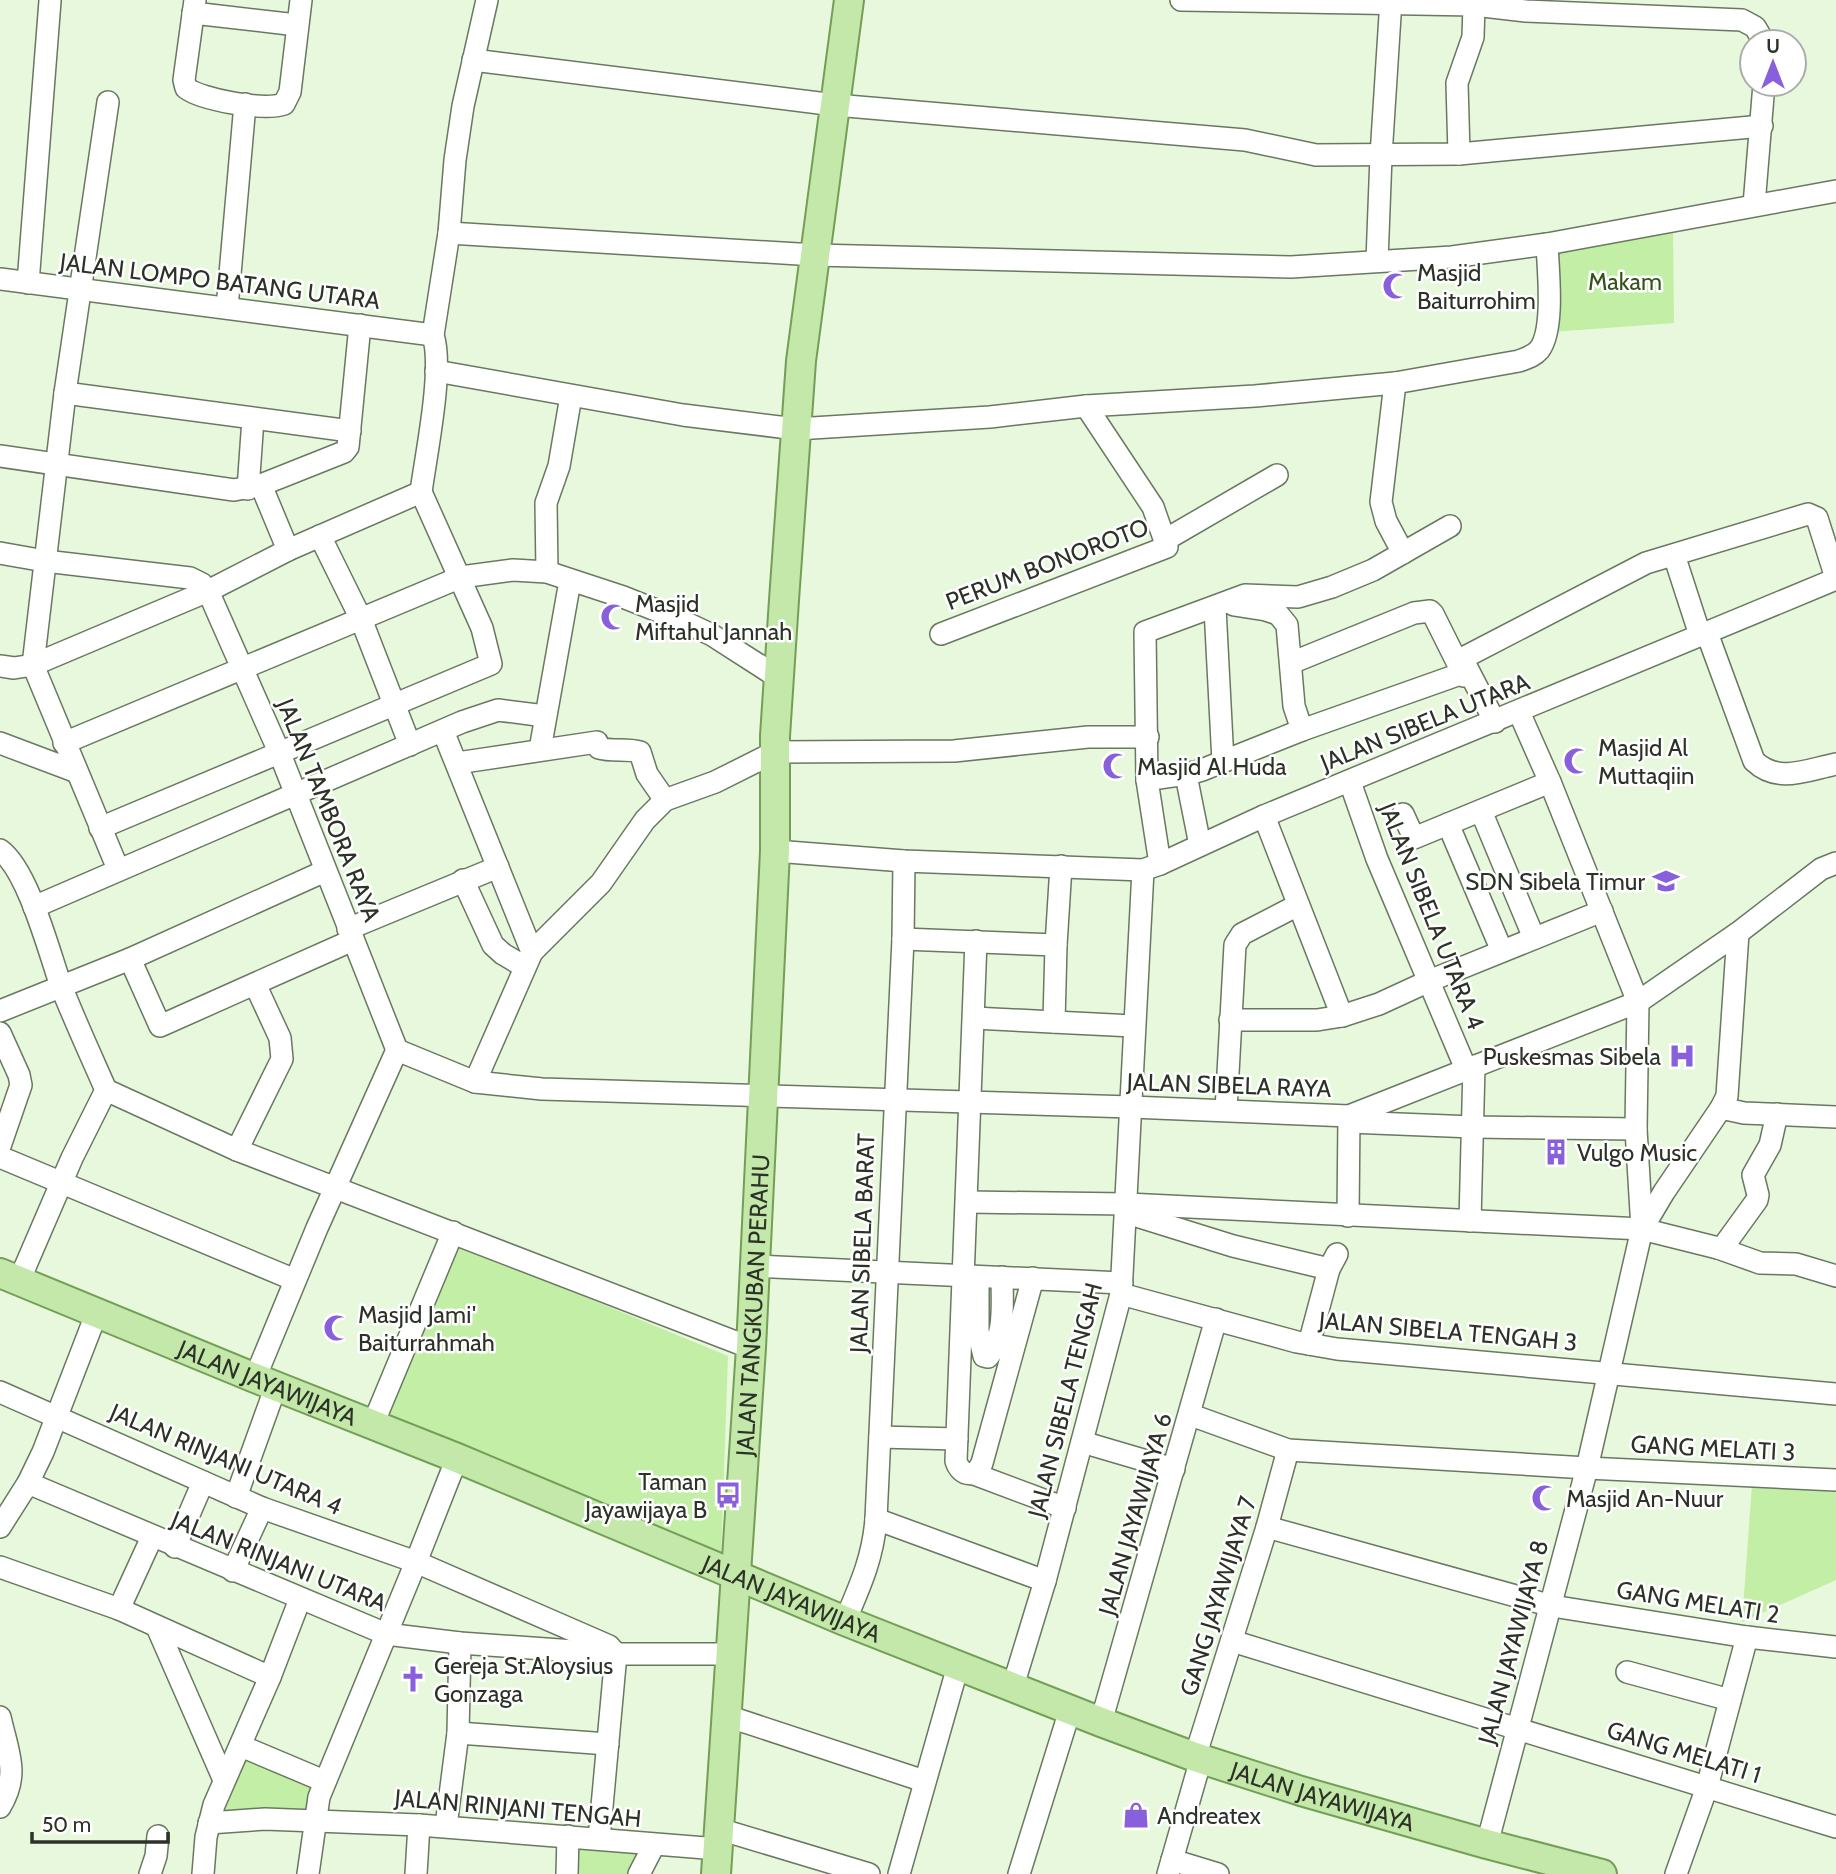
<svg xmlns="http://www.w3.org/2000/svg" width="1836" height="1874" viewBox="0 0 1836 1874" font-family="Cabin,sans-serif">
  <rect width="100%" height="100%" fill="#e7f8dd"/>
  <g fill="#c2efa5">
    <path d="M 1673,229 L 1674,323 L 1552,332 L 1550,246 Z"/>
    <path d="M 454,1243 L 728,1356 L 721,1559 L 383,1420 Z"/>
    <path d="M 1752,1485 L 1836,1488 L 1836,1580 L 1742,1622 Z"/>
    <path d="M 243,1753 L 319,1785 L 310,1818 L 214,1818 Z"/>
    <path d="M 573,1843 L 646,1850 L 634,1874 L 573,1874 Z"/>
  </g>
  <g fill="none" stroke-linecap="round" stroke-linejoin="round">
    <g stroke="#697860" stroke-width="24">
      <g id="minor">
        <path d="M 195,0 L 184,80 L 186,88 C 202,100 264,111 284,104 L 290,92 L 301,0"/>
        <path d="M 1181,0 L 1474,5 L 1526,11 L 1742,20 L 1755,27 L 1764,42"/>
        <path d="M 193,13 L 297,25"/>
        <path d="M 473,60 L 835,105 L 1245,140 L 1316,155 L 1459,154 L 1762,126"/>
        <path d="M 108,102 L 65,393 L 33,665 L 118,869"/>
        <path d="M 1459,154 L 1457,83 L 1473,37 L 1474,5"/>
        <path d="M 1754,205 L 1764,84"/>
        <path d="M 449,233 L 815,255 L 1291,267 L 1452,257 L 1547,244 L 1836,191"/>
        <path d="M 1377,261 L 1381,156 L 1391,0"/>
        <path d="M 0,279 L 433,335"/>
        <path d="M 28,283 L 50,1"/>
        <path d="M 227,308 L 245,104"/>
        <path d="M 436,371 L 683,415 L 796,429 L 990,417 L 1086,406 L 1255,396 L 1395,383 L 1519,361 C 1527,358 1534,356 1539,350 C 1555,330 1548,269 1547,244"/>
        <path d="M 1395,383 L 1381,502 L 1386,521 L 1403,553"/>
        <path d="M 65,393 L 350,431"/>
        <path d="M 0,456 L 234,490 L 261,485 L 344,452 L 348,447 L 360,325"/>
        <path d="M 261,485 L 288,550"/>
        <path d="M 248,489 L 253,419"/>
        <path d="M 320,536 L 361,619 L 410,745"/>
        <path d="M 1165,540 L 1277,475"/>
        <path d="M 0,553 L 45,561 L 190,578 L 202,584 L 208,591 L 280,754 L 397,1050"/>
        <path d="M 1674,555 L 1700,635"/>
        <path d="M 547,572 L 546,503 L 559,466 L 571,396"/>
        <path d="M 1234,605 L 1266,610 L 1278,614 L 1287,625 L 1294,706 L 1302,730"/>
        <path d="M 1215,608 L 1223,762"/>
        <path d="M 1707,633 L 1754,761 C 1778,784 1806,770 1836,764"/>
        <path d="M 941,634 L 1167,547 L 1153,507 L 1086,406"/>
        <path d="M 1291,663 L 1414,613 L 1430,611 L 1433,614 L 1464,676"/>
        <path d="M 0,666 L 14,668 L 33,665 L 208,591 L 288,550 L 421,492 C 426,454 444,369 433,335 L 449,233 L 455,160 L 463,106 L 487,0"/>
        <path d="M 1495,722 L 1464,662 L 1465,657 L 1646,563 L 1808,514 L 1817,518 L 1836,578"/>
        <path d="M 443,731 L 532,952 L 475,1082"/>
        <path d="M 0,743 L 77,772"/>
        <path d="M 64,743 L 461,577 L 513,570 L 547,572 L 623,597 L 676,618 L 712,635 L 779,678"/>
        <path d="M 541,744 L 570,581"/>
        <path d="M 457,763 L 597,742 L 599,748 C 612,752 627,748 640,752 L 647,774 L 665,800"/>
        <path d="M 1186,775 L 1200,845"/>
        <path d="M 1147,780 C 1166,776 1184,776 1202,770 L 1302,730 L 1463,673"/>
        <path d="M 1350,782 L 1377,859 L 1466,1069"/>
        <path d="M 1481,811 L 1534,938"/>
        <path d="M 1403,814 L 1414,838 L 1550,782"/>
        <path d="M 1264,816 L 1342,1016"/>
        <path d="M 1448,824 L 1502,951"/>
        <path d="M 100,828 L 491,664 L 482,628 L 421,492"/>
        <path d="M 0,850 C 28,870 49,952 61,986 C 75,1021 91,1056 106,1090"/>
        <path d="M 775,851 L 904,861 L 1143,870 L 1160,864 L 1264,816 L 1836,579"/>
        <path d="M 1160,864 L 1147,780 L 1145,632 L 1245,595 L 1298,597 L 1332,587 L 1373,570 L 1450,526"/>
        <path d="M 463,880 L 493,945 L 503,954 L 525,967"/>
        <path d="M 34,907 L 462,722 L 498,710 L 545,716"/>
        <path d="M 348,929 L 498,867"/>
        <path d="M 903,939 L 1056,945"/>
        <path d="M 976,941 L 956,1461 C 961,1477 976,1478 982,1463 L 1033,1278"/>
        <path d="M 532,952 L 601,883 L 645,820 L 665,800 L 715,782 L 775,752 L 954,751 L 1088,737 L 1148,737"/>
        <path d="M 130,959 L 160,1026 L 353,940"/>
        <path d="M 0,1011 L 130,959 L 325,871"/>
        <path d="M 974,1018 L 1133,1026"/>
        <path d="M 1230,1020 L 1317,1020 L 1342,1016 L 1379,1004 L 1429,981 L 1602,911"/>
        <path d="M 1054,1022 L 1056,945 L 1061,866"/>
        <path d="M 0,1033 L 19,1075 L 21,1085 L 0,1146"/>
        <path d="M 397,1050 L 475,1082 L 542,1089 L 1131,1107 L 1349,1116 L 1638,1002 L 1738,933 L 1821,869 L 1836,863"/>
        <path d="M 106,1090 L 237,1150 L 751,1348"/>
        <path d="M 1721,1108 L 1744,1113 L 1836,1117"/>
        <path d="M 1226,1110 L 1235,945 L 1242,934 L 1298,905"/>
        <path d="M 1349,1122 L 1473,1127 L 1636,1129"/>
        <path d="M 237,1150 L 282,1059 L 280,1038 L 255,984"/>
        <path d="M 0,1157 L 295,1280"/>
        <path d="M 967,1202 L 1127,1204 L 1642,1229 L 1718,1248 L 1723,1247 L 1757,1200 L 1758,1195 L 1753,1175 L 1770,1145 L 1777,1114"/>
        <path d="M 1127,1213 L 1233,1246 L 1329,1269"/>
        <path d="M 1348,1216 L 1349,1116"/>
        <path d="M 1470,1221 L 1474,1066"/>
        <path d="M 1642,1229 L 1664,1192 L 1721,1108 L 1727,1096 L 1738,933"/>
        <path d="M 1718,1248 L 1760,1263 L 1796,1264 L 1836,1276"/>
        <path d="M 754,1266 L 1122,1283"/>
        <path d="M 978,1277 L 978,1331 L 984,1356 L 988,1357 C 1006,1337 1002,1301 1002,1277"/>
        <path d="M 19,1281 L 72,1158 L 106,1090"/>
        <path d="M 1121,1294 L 1297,1342 L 1337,1349 L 1836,1394"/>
        <path d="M 1309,1344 L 1329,1269 L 1337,1254"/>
        <path d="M 255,1378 L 317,1228 L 397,1050"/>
        <path d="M 0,1392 L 262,1508 L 416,1562 L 609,1646 L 616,1654 L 599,1839"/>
        <path d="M 1191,1415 L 1288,1450 L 1587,1468 L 1836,1480"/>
        <path d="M 373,1424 L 453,1232"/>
        <path d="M 880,1437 L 957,1439"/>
        <path d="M 1082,1442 L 1174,1469"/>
        <path d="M 974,1474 L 1065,1508"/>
        <path d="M 28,1483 L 386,1634 L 460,1643 L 616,1654 L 731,1654"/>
        <path d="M 236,1497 L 276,1386"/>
        <path d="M 876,1519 L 1045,1581"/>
        <path d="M 0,1527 L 28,1483 L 43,1452 L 97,1312"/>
        <path d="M 1267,1527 L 1552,1606 L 1747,1637 L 1836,1647"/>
        <path d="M 175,1547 L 203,1482"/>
        <path d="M 0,1567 L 119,1609 L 270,1677"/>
        <path d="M 233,1571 L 262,1508"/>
        <path d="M 119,1609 L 152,1537"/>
        <path d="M 845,1621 C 860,1586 873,1558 876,1519 L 903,939 L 904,861"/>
        <path d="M 157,1627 L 224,1780"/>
        <path d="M 1232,1641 L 1836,1827"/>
        <path d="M 1627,1672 L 1730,1700"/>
        <path d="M 1013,1686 L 1045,1581 L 1121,1294 L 1143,870"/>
        <path d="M 727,1716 L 924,1781"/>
        <path d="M 0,1717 C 8,1753 20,1774 0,1807"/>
        <path d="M 1101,1722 L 1216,1319"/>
        <path d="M 458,1733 L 608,1744"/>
        <path d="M 241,1746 L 324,1781"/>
        <path d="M 1195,1757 L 1267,1527 L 1288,1450"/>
        <path d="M 209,1823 L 265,1819 L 419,1825 L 718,1849"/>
        <path d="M 446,1826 L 458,1733 L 460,1643"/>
        <path d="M 719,1829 L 869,1874"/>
        <path d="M 1487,1844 L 1587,1468 L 1642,1229 L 1636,1129 L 1638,1002 L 1550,782 L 1519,712"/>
        <path d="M 1172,1860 L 1218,1874"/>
        <path d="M 150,1874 L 156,1856 L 158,1836"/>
        <path d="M 203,1874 L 206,1837 L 214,1805 L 270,1677 L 300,1599"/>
        <path d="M 308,1874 L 319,1797 L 416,1562 L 457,1458"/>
        <path d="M 416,1874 L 419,1825"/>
        <path d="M 567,1874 L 568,1836"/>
        <path d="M 639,1874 L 654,1845"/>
        <path d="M 899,1874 L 958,1666"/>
        <path d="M 1019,1874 L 1070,1710"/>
        <path d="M 1168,1874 L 1201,1759"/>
        <path d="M 1676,1874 L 1707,1787 L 1747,1637"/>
      </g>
    </g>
    <g stroke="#749e57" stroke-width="32">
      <g id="major">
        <path id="s1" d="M 0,1273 L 255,1378 L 457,1458 L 845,1621 L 1101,1722 L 1195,1757 L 1301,1791 L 1487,1844 L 1602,1874"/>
        <path id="s2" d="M 716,1874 L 751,1348 L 775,851 L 775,736 L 784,600 L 801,361 L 849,0"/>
      </g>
    </g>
    <use href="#minor" stroke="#fff" stroke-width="21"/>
    <use href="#major" stroke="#c3e8a9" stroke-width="28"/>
  </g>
  <defs>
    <g id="mosque-bare" transform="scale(2.1)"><path d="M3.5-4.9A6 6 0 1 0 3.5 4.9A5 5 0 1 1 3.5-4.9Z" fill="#8960db" stroke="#fff" stroke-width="2.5" paint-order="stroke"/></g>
    <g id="school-bare" transform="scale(2.1)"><path d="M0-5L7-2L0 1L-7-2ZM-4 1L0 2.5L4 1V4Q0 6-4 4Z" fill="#8960db" stroke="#fff" stroke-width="2.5" paint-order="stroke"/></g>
    <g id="hospital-bare" transform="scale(2.1)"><path d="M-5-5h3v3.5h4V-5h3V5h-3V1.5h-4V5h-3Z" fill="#8960db" stroke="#fff" stroke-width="2.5" paint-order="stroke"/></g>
    <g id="building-bare" transform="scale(2.1)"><path d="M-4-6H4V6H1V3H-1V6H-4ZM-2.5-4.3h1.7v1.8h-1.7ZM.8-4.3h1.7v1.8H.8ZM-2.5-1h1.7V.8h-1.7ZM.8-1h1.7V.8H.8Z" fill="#8960db" stroke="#fff" stroke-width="2.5" paint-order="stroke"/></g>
    <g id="bus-bare" transform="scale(2.1)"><path d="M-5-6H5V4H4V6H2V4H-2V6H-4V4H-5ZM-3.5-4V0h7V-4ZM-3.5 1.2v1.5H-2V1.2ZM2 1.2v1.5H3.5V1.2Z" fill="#8960db" stroke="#fff" stroke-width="2.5" paint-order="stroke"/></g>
    <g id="church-bare" transform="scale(2.1)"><path d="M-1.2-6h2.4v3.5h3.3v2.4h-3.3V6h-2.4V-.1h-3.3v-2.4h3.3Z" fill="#8960db" stroke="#fff" stroke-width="2.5" paint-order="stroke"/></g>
    <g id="shop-bare" transform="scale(2.1)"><path d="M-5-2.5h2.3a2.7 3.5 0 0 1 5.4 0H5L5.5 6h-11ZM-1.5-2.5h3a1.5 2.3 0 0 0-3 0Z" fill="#8960db" stroke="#fff" stroke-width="2.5" paint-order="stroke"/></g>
  </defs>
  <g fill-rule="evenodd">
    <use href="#mosque-bare" x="1396" y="286"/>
    <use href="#mosque-bare" x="614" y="617"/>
    <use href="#mosque-bare" x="1577" y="761"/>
    <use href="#mosque-bare" x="1116" y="766"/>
    <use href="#school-bare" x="1666" y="881"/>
    <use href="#hospital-bare" x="1682" y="1056"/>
    <use href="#building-bare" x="1556" y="1152"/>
    <use href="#mosque-bare" x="337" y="1328"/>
    <use href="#bus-bare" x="728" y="1495"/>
    <use href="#mosque-bare" x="1545" y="1498"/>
    <use href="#church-bare" x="413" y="1679"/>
    <use href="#shop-bare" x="1136" y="1815"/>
  </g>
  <g text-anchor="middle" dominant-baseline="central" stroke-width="5" stroke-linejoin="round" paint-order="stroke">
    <g font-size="24" fill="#2c3228" stroke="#fff" text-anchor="start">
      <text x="1417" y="272">Masjid<tspan x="1417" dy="28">Baiturrohim</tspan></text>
      <text x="635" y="603">Masjid<tspan x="635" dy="28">Miftahul Jannah</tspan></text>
      <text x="1598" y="747">Masjid Al<tspan x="1598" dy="28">Muttaqiin</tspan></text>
      <text x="1137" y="766">Masjid Al Huda</text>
      <text x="1645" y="881" text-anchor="end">SDN Sibela Timur</text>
      <text x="1661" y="1056" text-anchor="end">Puskesmas Sibela</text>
      <text x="1577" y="1152">Vulgo Music</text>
      <text x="358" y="1314">Masjid Jami'<tspan x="358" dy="28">Baiturrahmah</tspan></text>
      <text x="707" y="1481" text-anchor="end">Taman<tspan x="707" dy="28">Jayawijaya B</tspan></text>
      <text x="1566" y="1498">Masjid An-Nuur</text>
      <text x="434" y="1665">Gereja St.Aloysius<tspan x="434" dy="28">Gonzaga</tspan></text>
      <text x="1157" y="1815">Andreatex</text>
    </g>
    <g font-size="24" fill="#2c3228" stroke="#fff">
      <text transform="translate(220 281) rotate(7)">JALAN LOMPO BATANG UTARA</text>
      <text transform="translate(1047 564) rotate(-21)">PERUM BONOROTO</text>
      <text transform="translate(1425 722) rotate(-22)">JALAN SIBELA UTARA</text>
      <text transform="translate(329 810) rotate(68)">JALAN TAMBORA RAYA</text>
      <text transform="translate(1432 916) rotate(68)">JALAN SIBELA UTARA 4</text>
      <text transform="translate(1229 1085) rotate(2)">JALAN SIBELA RAYA</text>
      <text transform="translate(862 1243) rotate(-88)">JALAN SIBELA BARAT</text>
      <text stroke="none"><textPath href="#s2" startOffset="570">JALAN TANGKUBAN PERAHU</textPath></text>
      <text transform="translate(1448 1331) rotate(5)">JALAN SIBELA TENGAH 3</text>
      <text stroke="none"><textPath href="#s1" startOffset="289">JALAN JAYAWIJAYA</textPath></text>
      <text transform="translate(1065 1400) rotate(-76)">JALAN SIBELA TENGAH</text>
      <text transform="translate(1713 1448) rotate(3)">GANG MELATI 3</text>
      <text transform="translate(226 1459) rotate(23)">JALAN RINJANI UTARA 4</text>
      <text transform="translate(1135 1514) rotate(-74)">JALAN JAYAWIJAYA 6</text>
      <text transform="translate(279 1561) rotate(22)">JALAN RINJANI UTARA</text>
      <text transform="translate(1218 1596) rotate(-73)">GANG JAYAWIJAYA 7</text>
      <text stroke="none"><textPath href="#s1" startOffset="856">JALAN JAYAWIJAYA</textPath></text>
      <text transform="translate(1698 1602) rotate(9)">GANG MELATI 2</text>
      <text transform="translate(1513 1642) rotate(-75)">JALAN JAYAWIJAYA 8</text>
      <text transform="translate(1684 1752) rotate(17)">GANG MELATI 1</text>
      <text stroke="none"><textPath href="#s1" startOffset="1423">JALAN JAYAWIJAYA</textPath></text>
      <text transform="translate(518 1808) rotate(5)">JALAN RINJANI TENGAH</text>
    </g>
    <g font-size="24" fill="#33531b" stroke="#fff">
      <text x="1625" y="281">Makam</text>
    </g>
  </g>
  <g transform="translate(1773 63)"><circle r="33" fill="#ffffff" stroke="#abada9" stroke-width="2"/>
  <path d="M0-5L12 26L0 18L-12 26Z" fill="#8960db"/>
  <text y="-10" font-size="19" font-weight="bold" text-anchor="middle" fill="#2c3228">U</text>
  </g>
  <path d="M32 1832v10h136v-10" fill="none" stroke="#2c3228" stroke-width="3.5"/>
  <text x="42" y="1832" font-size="21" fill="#2c3228" stroke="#ffffff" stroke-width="5" paint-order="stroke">50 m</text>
</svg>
